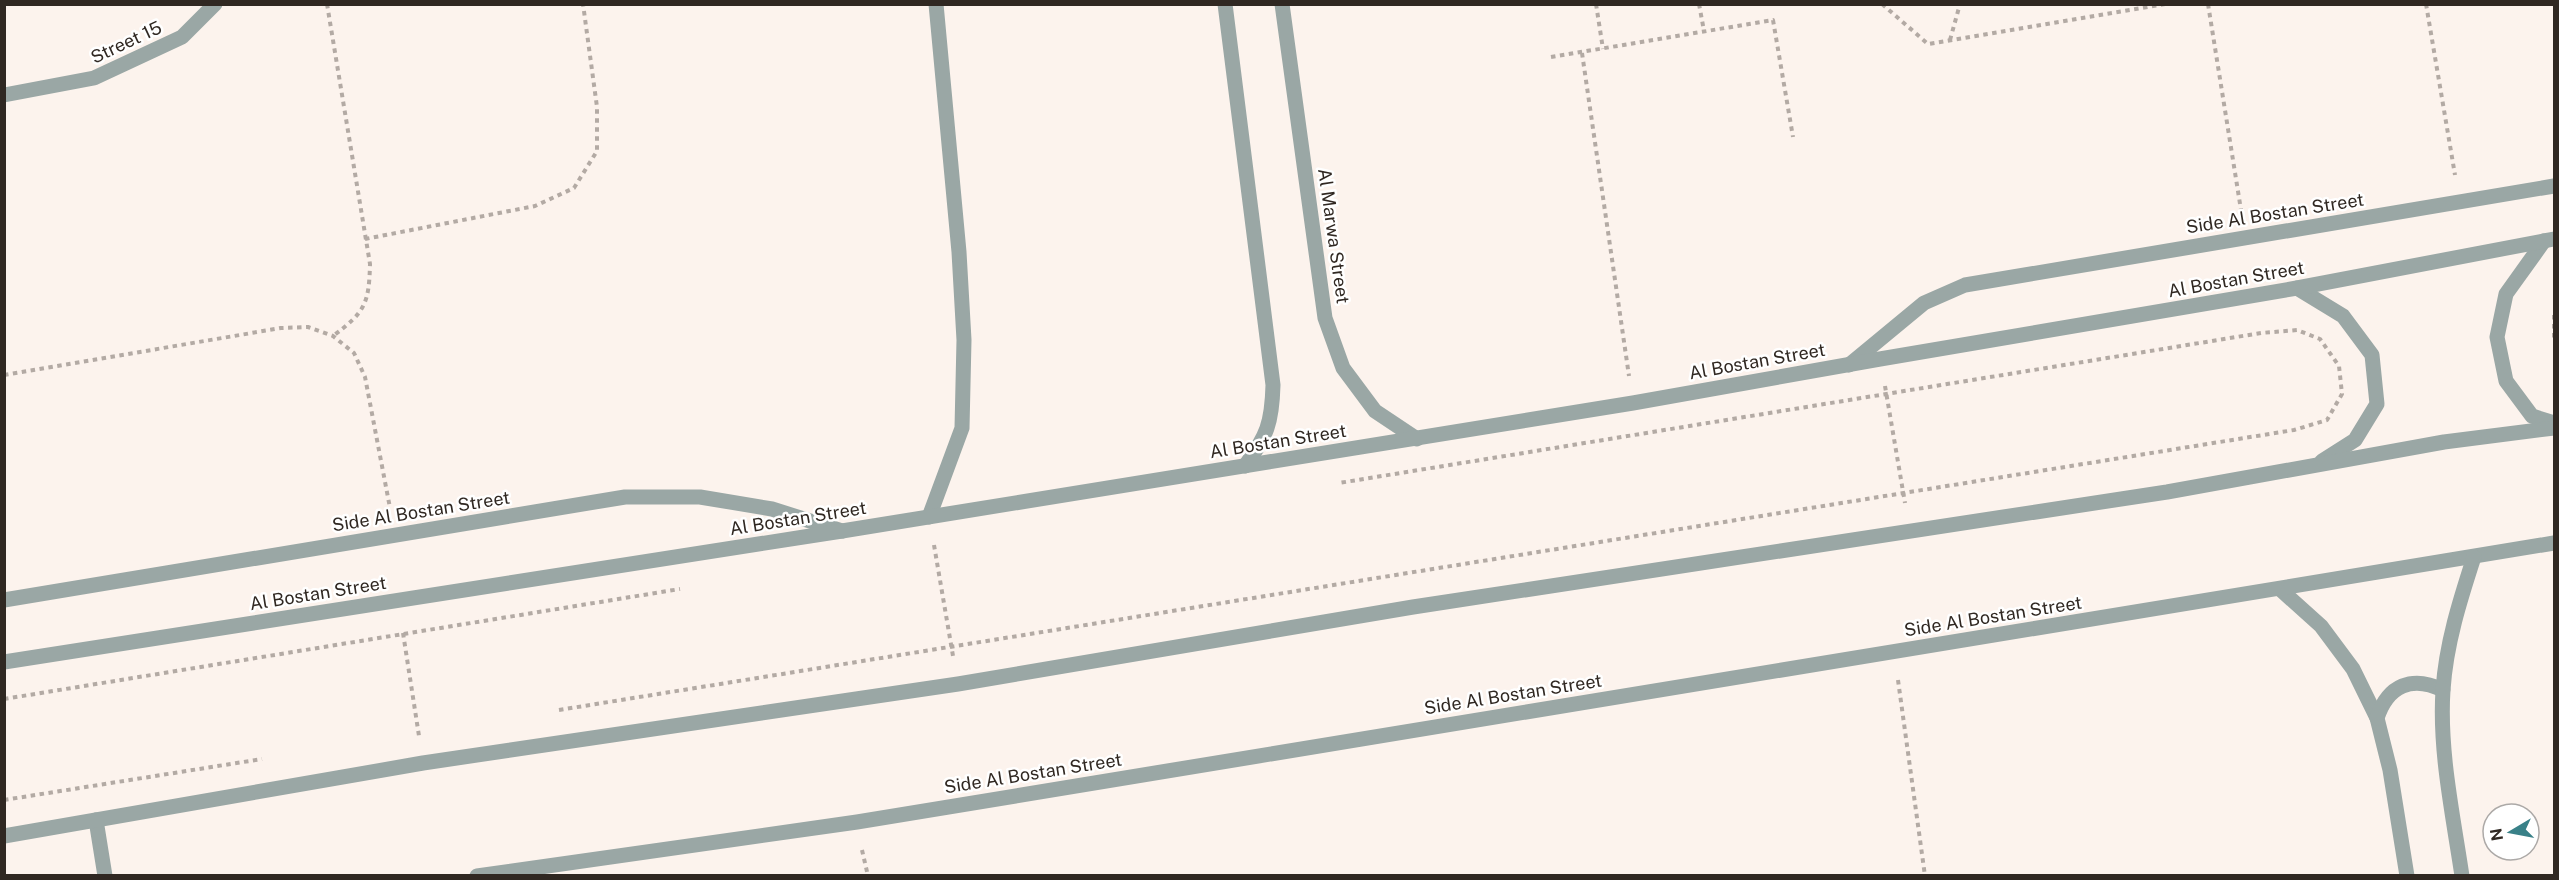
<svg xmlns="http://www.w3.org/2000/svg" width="2559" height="880" viewBox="0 0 2559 880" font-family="'Public Sans',sans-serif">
  <rect width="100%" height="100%" fill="#fcf3ed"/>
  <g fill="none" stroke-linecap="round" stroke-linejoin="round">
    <g stroke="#b3aaa4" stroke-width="4" stroke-dasharray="4.5 4.5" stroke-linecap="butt">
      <path d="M 327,4 L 370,264 C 369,304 365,312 333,336"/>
      <path d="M 1596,4 L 1603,49"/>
      <path d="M 1699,4 L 1704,31"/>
      <path d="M 1882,4 L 1928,44 L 2165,4"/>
      <path d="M 2208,4 L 2241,210"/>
      <path d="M 2426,4 L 2455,175"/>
      <path d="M 1950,40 L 1960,4"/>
      <path d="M 1582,53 L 1629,376"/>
      <path d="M 1551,57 L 1773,20 L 1793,137"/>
      <path d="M 365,239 L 535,206 L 574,188 L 597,151 L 597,107 L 583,4"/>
      <path d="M 2554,315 L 2554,338"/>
      <path d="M 4,375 L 281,328 L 308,327 L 333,336 L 354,353 L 365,377 L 390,508"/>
      <path d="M 1885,386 L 1905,503"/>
      <path d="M 934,545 L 953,656"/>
      <path d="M 403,633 L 419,736"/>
      <path d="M 1898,680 L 1925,876"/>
      <path d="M 4,699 L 680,589"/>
      <path d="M 559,710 L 2294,430 L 2327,420 L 2342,394 L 2339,366 L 2320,339 L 2297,330 L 2261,333 L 1339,483"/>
      <path d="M 4,800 L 262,759"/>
      <path d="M 862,850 L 868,876"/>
    </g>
    <g stroke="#9aa7a5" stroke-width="15">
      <path d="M 1225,4 L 1273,385 C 1272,423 1267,436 1245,466"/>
      <path d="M 1282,4 L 1325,318 L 1343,368 L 1375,411 L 1417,439"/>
      <path d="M 4,95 L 94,78 L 182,37 L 215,4"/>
      <path d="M 1849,365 L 1924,303 L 1965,285 L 2554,186"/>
      <path d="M 929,517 L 962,428 L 964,340 L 959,252 L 936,4"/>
      <path d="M 2281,590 L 2321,626 L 2353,669 L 2377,718 L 2390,770 L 2407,876"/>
      <path d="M 4,600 L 625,497 L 700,497 L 772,509 L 842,531"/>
      <path d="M 2377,718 C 2388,685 2412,675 2443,690"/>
      <path d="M 477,876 L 857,822 L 2554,543"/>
      <path d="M 2462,876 C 2453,815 2439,751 2443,690 C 2446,644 2460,600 2474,557"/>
    </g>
    <g stroke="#9aa7a5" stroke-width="15">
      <path d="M 2544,241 L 2506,294 L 2497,337 L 2506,381 L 2532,416 L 2554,423"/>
      <path d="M 2297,288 L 2343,316 L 2372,355 L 2377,404 L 2355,440 L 2322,461"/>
      <path d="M 4,662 L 842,531 L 1633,403 L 1880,359 L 2297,288 L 2554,239"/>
      <path d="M 96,820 L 105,876"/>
      <path d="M 4,836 L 423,763 L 958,684 L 1413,607 L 2167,492 L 2444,442 L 2554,428"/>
    </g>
  </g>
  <g text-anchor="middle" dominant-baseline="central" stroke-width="5" stroke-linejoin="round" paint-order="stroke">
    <g font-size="18" fill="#302822" stroke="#fff">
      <text transform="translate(126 42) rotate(-25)">Street 15</text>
      <text transform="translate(2275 213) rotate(-9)">Side Al Bostan Street</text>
      <text transform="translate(1334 236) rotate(82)">Al Marwa Street</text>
      <text transform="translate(2236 279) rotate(-10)">Al Bostan Street</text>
      <text transform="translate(1757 361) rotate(-10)">Al Bostan Street</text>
      <text transform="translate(1278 441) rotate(-9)">Al Bostan Street</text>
      <text transform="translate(421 511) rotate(-9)">Side Al Bostan Street</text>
      <text transform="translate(798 518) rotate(-9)">Al Bostan Street</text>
      <text transform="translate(318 593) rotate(-9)">Al Bostan Street</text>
      <text transform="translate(1993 616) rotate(-9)">Side Al Bostan Street</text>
      <text transform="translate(1513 694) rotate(-9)">Side Al Bostan Street</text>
      <text transform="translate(1033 773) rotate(-9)">Side Al Bostan Street</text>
    </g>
  </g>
  <rect width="2559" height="880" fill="none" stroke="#302822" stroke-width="12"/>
  <g transform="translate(2511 832) rotate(260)"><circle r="28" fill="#ffffff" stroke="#aca9a7" stroke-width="1.5"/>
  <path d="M0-4.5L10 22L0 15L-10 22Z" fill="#398188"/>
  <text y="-9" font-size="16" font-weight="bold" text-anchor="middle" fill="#302822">N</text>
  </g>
</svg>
